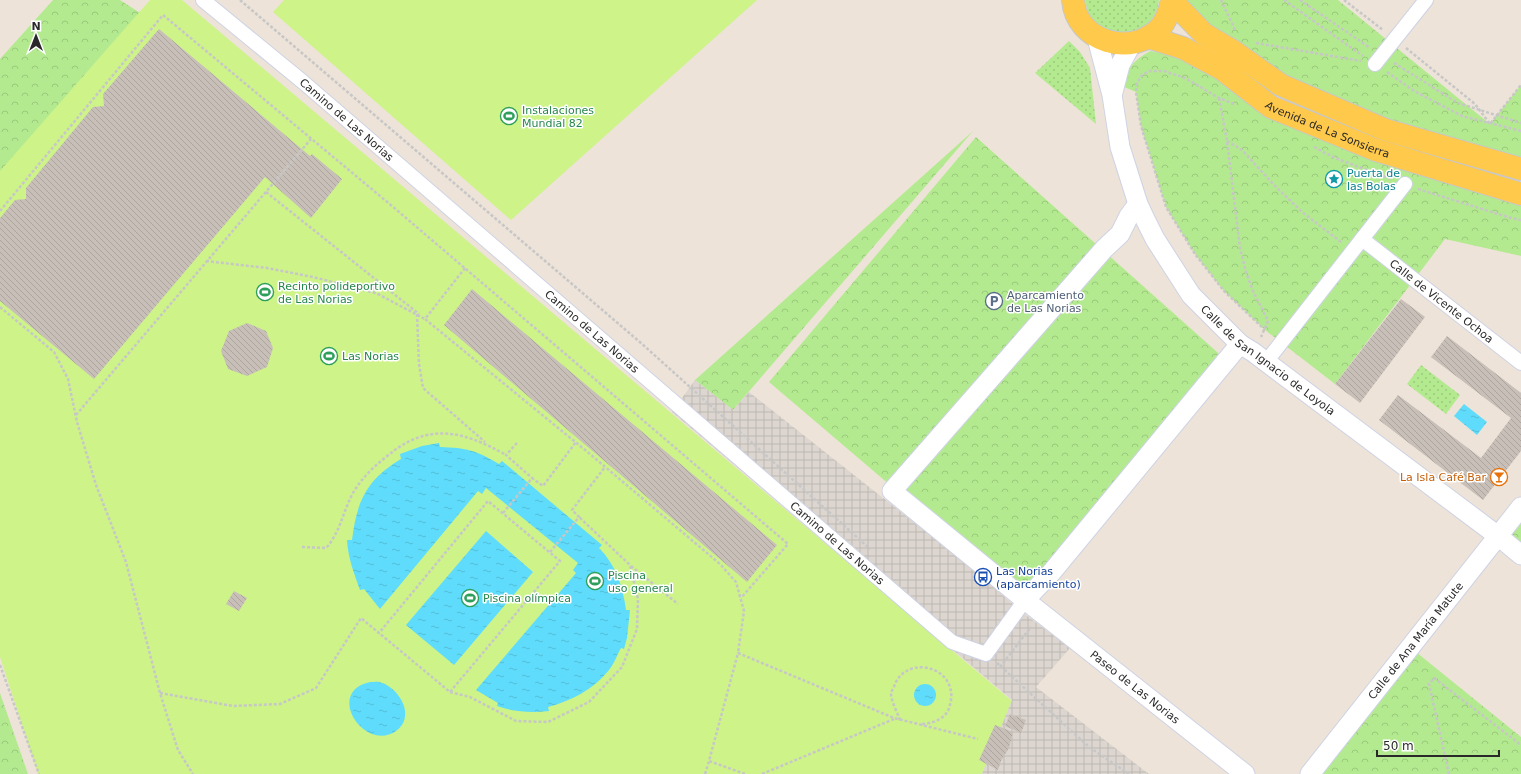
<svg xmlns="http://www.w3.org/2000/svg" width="1521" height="774" viewBox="0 0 1521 774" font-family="'DejaVu Sans',sans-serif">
  <defs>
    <pattern id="forest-crowns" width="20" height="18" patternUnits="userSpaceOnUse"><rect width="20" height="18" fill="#b4ea8f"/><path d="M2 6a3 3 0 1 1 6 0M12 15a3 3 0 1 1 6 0" fill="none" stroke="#9bc97b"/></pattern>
    <pattern id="garden-dots" width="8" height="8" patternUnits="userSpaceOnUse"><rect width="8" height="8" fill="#b4ea8f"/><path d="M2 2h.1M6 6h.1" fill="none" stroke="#9bc97b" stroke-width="1.8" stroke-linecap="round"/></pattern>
    <pattern id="plaza-grid" width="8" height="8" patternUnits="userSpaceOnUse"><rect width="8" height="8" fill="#ddd6d0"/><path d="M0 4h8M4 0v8" fill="none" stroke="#beb8b3"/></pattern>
    <pattern id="water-ripples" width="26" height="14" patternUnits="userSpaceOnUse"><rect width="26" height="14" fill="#5fdcfb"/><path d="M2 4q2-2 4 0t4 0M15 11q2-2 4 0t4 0" fill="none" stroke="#53bdd7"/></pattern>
    <pattern id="building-back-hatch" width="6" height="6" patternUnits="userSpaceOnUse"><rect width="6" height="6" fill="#c8c0b8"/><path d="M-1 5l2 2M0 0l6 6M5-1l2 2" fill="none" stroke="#aca59e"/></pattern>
  </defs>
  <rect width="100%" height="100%" fill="#ede3d8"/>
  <g fill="url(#forest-crowns)">
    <path d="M 53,0 L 120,0 L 148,18 L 0,198 L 0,59 Z"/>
    <path d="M 1172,0 L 1338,0 L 1490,124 L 1521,85 L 1521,169 L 1281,85 Z"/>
    <path d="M 1150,51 L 1171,55 L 1192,63 L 1232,86 L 1521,194 L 1521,256 L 1445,239 L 1335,384 L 1265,330 L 1224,291 L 1195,254 L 1166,207 L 1141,126 L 1136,92 L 1122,86 C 1129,66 1132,62 1150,51 Z"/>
    <path d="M 973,131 L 733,410 L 695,380 Z"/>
    <path d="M 976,137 L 1226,360 L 1025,600 L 769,382 Z"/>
    <path d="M 1521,507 L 1521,555 L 1498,536 Z"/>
    <path d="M 1416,652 L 1521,737 L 1521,774 L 1320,774 Z"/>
    <path d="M 0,693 L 28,774 L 0,774 Z"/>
  </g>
  <g fill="url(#garden-dots)">
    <path d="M 1085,0 L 1159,0 C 1158,7 1156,14 1151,20 C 1134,40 1100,35 1088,12 C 1087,8 1086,4 1085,0 Z"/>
    <path d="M 1069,41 L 1080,52 L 1090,68 L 1096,124 L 1035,73 Z"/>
    <path d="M 1421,365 L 1460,395 L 1446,414 L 1407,384 Z"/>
  </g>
  <g fill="#cdf389">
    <path d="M 150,0 L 182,0 L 1012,701 L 982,774 L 38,774 L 0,657 L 0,171 Z"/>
    <path d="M 284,0 L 757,0 L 511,220 L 273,12 Z"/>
  </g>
  <path fill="url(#plaza-grid)" d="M 695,380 L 733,410 L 749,392 L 983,577 L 1018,609 L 1070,648 L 1036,687 L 1149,774 L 982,774 L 1012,700 L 672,412 Z"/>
  <g fill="url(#water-ripples)">
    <path d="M 1464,404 L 1487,422 L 1477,435 L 1454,416 Z"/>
    <path d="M 439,443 L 440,447 C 467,448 475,450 499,464 L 502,461 L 602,545 L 599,548 C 616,565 623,587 626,610 L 630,610 L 627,638 L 624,649 L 621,648 C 617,655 614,664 609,670 C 594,689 571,701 548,707 L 549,711 C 531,713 514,712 497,706 L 498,703 L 476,690 L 576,573 L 573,570 L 578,563 L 486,488 L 482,494 L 478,491 L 380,609 L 364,589 L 360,590 C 354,573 348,558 347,540 L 352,540 C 357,501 366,480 401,459 L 400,454 L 422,446 Z"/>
    <path d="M 486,531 L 533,572 L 454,665 L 406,625 Z"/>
    <path d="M 370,682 C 374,682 378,681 382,683 C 400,689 416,717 396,731 C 365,753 324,692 370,682 Z"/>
    <circle cx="925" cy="695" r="11"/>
  </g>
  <g fill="url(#building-back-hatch)">
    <path d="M 159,29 L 310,156 L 312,154 L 342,179 L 311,218 L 265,177 L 94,379 L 0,301 L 0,218 L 15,200 L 26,199 L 26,188 L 93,107 L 104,106 L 103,94 Z"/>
    <path d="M 472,289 L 777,545 L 747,582 L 444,325 Z"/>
    <path d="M 1401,299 L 1425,317 L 1360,403 L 1335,384 Z"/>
    <path d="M 247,323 L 266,331 L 273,348 L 267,367 L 247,376 L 228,369 L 221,351 L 229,331 Z"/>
    <path d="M 1447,336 L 1521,393 L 1521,451 L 1483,500 L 1379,420 L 1398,395 L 1481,458 L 1511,418 L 1431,357 Z"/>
    <path d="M 234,591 L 247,598 L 239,611 L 226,604 Z"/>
    <path d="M 1010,714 L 1026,720 L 1021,733 L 1005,726 Z"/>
    <path d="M 995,725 L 1013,732 L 1009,748 L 1001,761 L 998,770 L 979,760 Z"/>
  </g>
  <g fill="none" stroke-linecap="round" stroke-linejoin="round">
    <g stroke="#ced3e4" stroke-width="16">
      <g id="pedestrian">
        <path id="s1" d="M 203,0 L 303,82 L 952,642 L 986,654 L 1025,600"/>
        <path d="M 1375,64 L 1426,0"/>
        <path id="s2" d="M 1362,239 L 1521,363"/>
        <path d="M 1266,362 L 1405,184"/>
      </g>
    </g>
    <g stroke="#ced3e4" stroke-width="21">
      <g id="minor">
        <path id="s3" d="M 1097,38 L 1112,95 L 1120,147 L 1138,204 L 1145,219 L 1155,239 L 1191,295 L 1240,344 L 1253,352 L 1498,536 L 1521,555"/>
        <path d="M 1113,92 L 1120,65 L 1132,43"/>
        <path id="s4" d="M 1138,204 L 1129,216 L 1120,234 L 1104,249 L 892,491 L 1025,600 L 1245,774"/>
        <path d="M 1025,600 L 1051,573 L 1240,344"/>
        <path id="s5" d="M 1310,774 L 1521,507"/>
      </g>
    </g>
    <g stroke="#c7c7c7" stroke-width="24">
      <g id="primary">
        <path d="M 1073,0 C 1076,42 1132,58 1160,28 C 1167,20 1170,10 1172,0"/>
        <path d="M 1172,1 L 1204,34 L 1233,51 L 1281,85 L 1386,130 L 1521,169"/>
        <path id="s6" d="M 1148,37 L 1183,48 L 1222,69 L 1271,107 L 1376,150 L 1521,194"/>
      </g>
    </g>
    <g stroke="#c7c7c7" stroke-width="2.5" stroke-dasharray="3 2" stroke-linecap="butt">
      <path d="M 240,0 L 641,343 L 870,549"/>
      <path d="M 1221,0 L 1235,30"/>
      <path d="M 1284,0 L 1363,56"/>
      <path d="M 1300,0 L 1370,48"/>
      <path d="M 1344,0 L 1383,30"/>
      <path d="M 1256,43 L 1361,61"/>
      <path d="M 1406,48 L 1475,104 L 1490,124 L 1521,85"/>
      <path d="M 1394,63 L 1458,103 L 1521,123"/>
      <path d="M 1387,72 L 1414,91 L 1462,116 L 1521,131"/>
      <path d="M 1219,98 L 1227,141 L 1240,248 L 1246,272 L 1253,291 L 1268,321 L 1261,337"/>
      <path d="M 1234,104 L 1219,98 L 1185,78 L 1164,71 L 1150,71 L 1142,75 L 1137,83 L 1136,92 L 1141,126 L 1166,207 L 1195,254 L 1224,291 L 1265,330"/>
      <path d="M 1227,141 L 1242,150 L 1274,185 L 1302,212 L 1341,242"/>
      <path d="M 1314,147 L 1335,158 L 1391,179"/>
      <path d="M 1418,189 L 1511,218 L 1521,220"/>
      <path d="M 266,192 L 419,314"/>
      <path d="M 0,211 L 163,15 L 392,206 L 788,544 L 741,598"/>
      <path d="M 206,261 L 267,268 L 313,277 L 376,293 L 425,319"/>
      <path d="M 465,268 L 425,319 L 590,454 L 720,564 L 736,582 L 744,611 L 738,653"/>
      <path d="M 0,307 L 54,352 L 68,379 L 77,422 L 96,485 L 126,562 L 160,693 L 178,750 L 193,774"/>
      <path d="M 417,314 L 419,364 L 423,388 L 485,442"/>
      <path d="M 76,415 L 311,139"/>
      <path d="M 517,443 L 506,455 L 532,478"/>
      <path d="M 503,513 L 532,478 L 543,486 L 576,442"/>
      <path d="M 302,547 L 326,548 C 340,533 343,511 353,493 C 361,479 373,467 386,457 C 427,422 462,430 506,455"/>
      <path d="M 550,552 L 579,517 L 572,510 L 605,467"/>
      <path d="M 631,566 L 678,604"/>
      <path d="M 997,663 L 1089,747 L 1129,774"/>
      <path d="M 0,665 L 39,774"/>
      <path d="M 1000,667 L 1031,627"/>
      <path d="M 450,692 L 470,697 L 516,721 L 548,722 L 589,702 L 622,667 L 637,629 L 638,599 L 630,565 L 579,517"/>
      <path d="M 160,693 L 233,706 L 280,704 L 316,688 L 361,618 L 379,633 L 488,501 L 560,561 L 450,692 L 379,633"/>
      <path d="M 900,720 C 897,712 891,701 891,693 C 892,690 894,687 895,684 C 909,652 963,669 949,708 C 946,719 931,724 921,724"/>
      <path d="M 705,774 L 709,761"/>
      <path d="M 745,774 L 709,761 L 738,653 L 894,718 L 978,739"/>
      <path d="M 762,774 L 894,719"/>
      <path d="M 1449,774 L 1429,684 L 1434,678 L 1521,745"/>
    </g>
    <use href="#pedestrian" stroke="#fff" stroke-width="14"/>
    <use href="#minor" stroke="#fff" stroke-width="19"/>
    <use href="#primary" stroke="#ffc94b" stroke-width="22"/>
  </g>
  <defs>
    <g id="stadium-ring" transform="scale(0.9)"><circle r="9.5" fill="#fff" stroke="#2e9e5b" stroke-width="1.5"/><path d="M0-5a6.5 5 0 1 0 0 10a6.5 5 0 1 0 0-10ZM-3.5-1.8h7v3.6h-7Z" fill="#2e9e5b"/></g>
    <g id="sight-ring" transform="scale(0.9)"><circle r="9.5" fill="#fff" stroke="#0f9aa8" stroke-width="1.5"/><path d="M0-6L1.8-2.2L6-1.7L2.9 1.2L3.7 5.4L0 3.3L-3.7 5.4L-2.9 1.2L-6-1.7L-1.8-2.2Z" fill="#0f9aa8"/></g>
    <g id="parking-ring" transform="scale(0.9)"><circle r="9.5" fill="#fff" stroke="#5c6f8a" stroke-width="1.5"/><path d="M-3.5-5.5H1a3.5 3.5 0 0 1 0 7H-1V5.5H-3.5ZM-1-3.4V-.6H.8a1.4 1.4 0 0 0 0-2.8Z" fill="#5c6f8a"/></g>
    <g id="bar-ring" transform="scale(0.9)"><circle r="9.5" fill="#fff" stroke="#e8710a" stroke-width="1.5"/><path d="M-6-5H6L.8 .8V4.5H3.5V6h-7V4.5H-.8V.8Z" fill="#e8710a"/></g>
    <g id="bus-ring" transform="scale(0.9)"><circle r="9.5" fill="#fff" stroke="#1a4fb4" stroke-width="1.5"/><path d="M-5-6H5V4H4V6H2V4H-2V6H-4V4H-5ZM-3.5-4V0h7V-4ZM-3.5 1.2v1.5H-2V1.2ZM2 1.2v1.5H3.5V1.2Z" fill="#1a4fb4"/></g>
  </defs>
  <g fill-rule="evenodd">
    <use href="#stadium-ring" x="509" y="116"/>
    <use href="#sight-ring" x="1334" y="179"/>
    <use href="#stadium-ring" x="265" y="292"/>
    <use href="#parking-ring" x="994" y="301"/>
    <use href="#stadium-ring" x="329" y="356"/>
    <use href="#bar-ring" x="1499" y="477"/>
    <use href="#bus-ring" x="983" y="577"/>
    <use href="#stadium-ring" x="595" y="581"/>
    <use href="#stadium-ring" x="470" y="598"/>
  </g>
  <g text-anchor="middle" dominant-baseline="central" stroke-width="3" stroke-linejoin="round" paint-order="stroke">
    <g font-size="11" fill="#27864d" stroke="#fff" text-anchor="start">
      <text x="522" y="110">Instalaciones<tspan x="522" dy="13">Mundial 82</tspan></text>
      <text x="278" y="286">Recinto polideportivo<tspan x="278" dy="13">de Las Norias</tspan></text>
      <text x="342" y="356">Las Norias</text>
      <text x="608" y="575">Piscina<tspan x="608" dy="13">uso general</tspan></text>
      <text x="483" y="598">Piscina olímpica</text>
    </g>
    <g font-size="11" fill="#292929" stroke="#fff">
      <text stroke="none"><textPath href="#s1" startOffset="187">Camino de Las Norias</textPath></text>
      <text stroke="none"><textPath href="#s6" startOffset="204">Avenida de La Sonsierra</textPath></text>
      <text stroke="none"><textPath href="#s2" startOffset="101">Calle de Vicente Ochoa</textPath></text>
      <text stroke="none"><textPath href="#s1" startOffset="511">Camino de Las Norias</textPath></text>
      <text stroke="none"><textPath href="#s3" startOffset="378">Calle de San Ignacio de Loyola</textPath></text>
      <text stroke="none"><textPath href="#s1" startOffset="835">Camino de Las Norias</textPath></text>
      <text stroke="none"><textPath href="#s5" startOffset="170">Calle de Ana María Matute</textPath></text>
      <text stroke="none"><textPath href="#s4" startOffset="691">Paseo de Las Norias</textPath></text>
    </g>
    <g font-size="11" fill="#0d838f" stroke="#fff" text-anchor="start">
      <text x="1347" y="173">Puerta de<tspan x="1347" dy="13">las Bolas</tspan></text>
    </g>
    <g font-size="11" fill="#4e5e75" stroke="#fff" text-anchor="start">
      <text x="1007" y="295">Aparcamiento<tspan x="1007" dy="13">de Las Norias</tspan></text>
    </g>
    <g font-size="11" fill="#c56008" stroke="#fff" text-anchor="end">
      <text x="1486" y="477">La Isla Café Bar</text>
    </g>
    <g font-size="11" fill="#164399" stroke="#fff" text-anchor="start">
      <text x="996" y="571">Las Norias<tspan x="996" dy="13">(aparcamiento)</tspan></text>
    </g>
  </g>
  <g transform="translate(36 36)" stroke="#ffffff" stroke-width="3" paint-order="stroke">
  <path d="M0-3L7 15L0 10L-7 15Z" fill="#292929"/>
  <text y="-6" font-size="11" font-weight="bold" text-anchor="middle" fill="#292929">N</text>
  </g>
  <path d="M1377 750v6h122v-6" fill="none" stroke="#292929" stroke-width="2"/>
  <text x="1383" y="750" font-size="12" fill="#292929" stroke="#ffffff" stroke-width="3" paint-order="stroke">50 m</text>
</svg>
